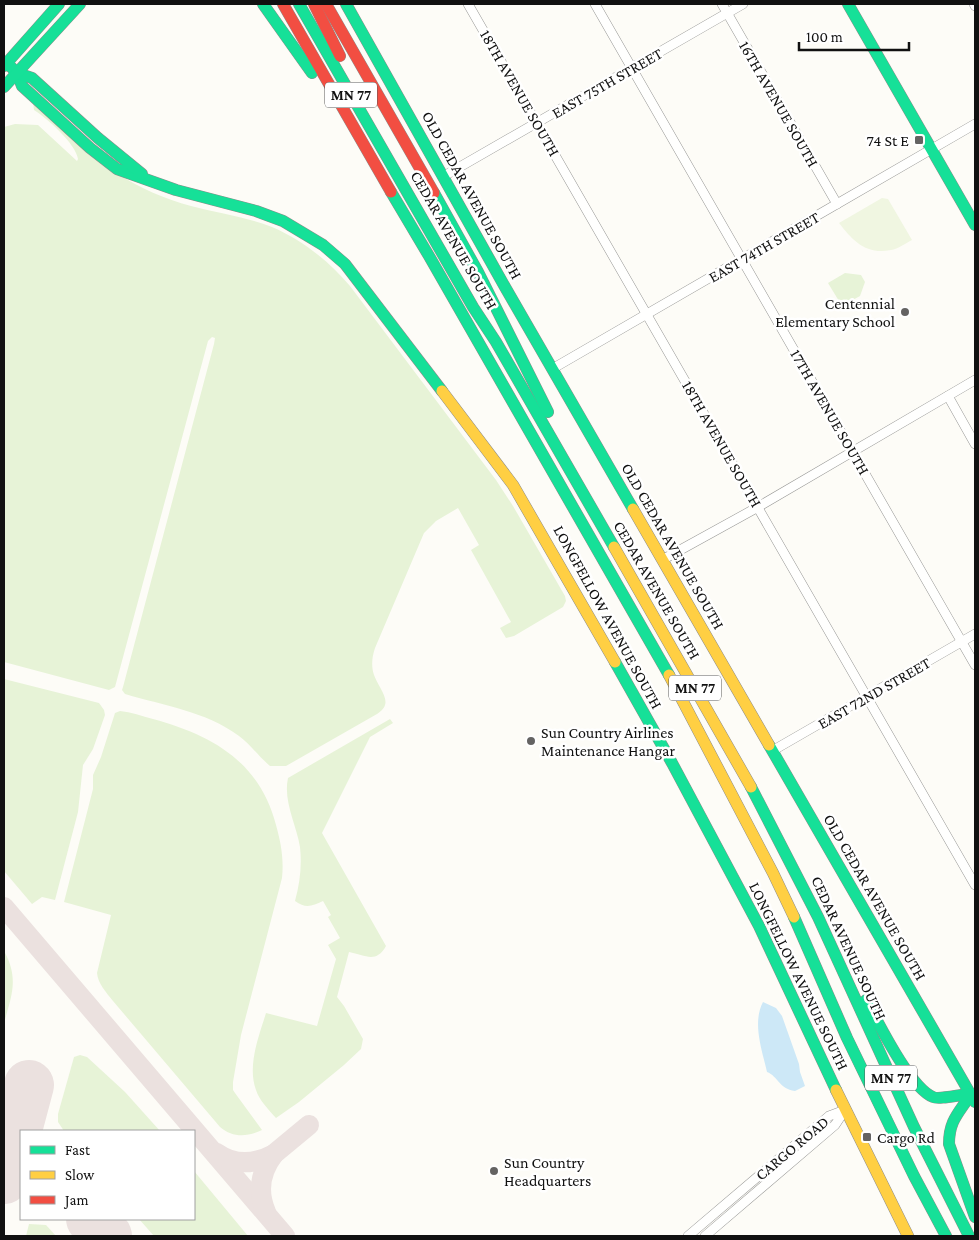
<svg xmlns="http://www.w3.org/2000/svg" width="979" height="1240" viewBox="0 0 979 1240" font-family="'Crimson Pro',serif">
  <rect width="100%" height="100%" fill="#fdfcf7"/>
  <g fill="#e7f3d7">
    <path d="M 33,102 L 118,174 C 140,188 165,199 191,206 C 218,213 246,217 272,227 C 302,240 329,261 350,286 L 496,480 L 513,506 L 565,596 L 566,601 L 563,607 L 514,636 L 506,638 L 500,628 L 511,622 L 471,550 L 479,545 L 458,508 L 436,521 L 424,533 L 375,648 C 372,657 371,666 374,675 C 377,684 388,697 385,705 C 384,709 380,712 377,714 L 286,766 L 270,766 C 259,757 251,745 239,736 C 205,711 165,706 125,694 L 122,690 L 123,687 L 214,344 L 215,338 L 212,337 L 208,341 L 115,687 L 109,690 L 4,662 L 4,127 L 15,124 L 38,125 L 77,161 L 78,159 C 76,144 47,118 34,110 Z"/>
    <path d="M 845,273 L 861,275 L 865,282 L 860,296 L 842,306 L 828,283 Z"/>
    <path d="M 4,679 L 99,703 L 104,710 L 105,715 L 93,749 L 83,765 L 78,812 L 55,900 L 42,897 L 32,904 L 4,871 Z"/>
    <path d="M 120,711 C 131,712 142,716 153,719 C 212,735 260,762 276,825 C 281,843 284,859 282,878 L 241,1035 L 233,1082 L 233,1090 L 235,1093 L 262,1130 C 247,1137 233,1138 220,1127 L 113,1001 C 106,992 98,984 97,973 L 111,915 L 64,902 L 93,789 L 93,775 L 101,757 L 115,713 Z"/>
    <path d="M 390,719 L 393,723 L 370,737 L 322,833 L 386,946 C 376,964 365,955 349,952 L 337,997 L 344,1006 L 363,1039 L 361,1049 L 344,1065 L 299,1102 L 276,1118 C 269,1110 259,1100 256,1090 C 247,1066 259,1036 266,1013 L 317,1026 L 336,959 L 328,945 L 340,938 L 328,917 L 331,915 L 323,901 C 312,906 306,909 295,901 C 300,883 302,865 300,847 C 296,824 283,801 288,778 Z"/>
    <path d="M 4,951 C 19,978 12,995 4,1023 Z"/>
    <path d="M 80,1055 L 87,1057 L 125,1092 L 160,1131 L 64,1131 L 58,1122 L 58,1114 L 74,1057 Z"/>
    <path d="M 194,1171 L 248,1236 L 154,1236 L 139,1219 L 194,1219 Z"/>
    <path d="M 29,1224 L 46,1225 L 56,1236 L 26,1236 Z"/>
  </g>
  <path fill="#f0f6e1" d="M 882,198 L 888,199 L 912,240 C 906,243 898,249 891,250 C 866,255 853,241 839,223 Z"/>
  <path fill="#cde8f7" d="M 763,1002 L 776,1008 L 782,1016 L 799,1064 L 800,1072 L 805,1086 L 795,1091 C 779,1089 778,1076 767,1072 C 762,1050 752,1023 763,1002 Z"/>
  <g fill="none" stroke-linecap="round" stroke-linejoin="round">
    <g stroke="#ebe1df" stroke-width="20">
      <path d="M 4,907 L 285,1236"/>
      <path d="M 217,1153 C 235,1166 255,1164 274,1154 C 260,1172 257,1191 266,1212"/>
      <path d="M 274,1154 L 309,1125"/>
    </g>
    <g stroke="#ebe1df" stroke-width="50">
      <path d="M 4,1179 L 29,1085"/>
      <path d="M 91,1219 L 107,1236"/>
    </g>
    <g stroke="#979795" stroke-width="10">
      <g id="street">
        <path d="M 468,4 L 975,885"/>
        <path d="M 595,4 L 975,665"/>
        <path d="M 722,4 L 837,204"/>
        <path d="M 974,4 L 975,6"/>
        <path d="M 444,176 L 743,4"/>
        <path d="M 552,369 L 975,124"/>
        <path d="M 948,396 L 975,444"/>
        <path d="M 662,560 L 758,507 L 975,380"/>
        <path d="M 772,751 L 975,634"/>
        <path d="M 688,1236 L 829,1116 L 845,1110"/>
        <path d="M 705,1236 L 835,1125 L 845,1110"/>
      </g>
    </g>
    <g stroke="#8e8d8b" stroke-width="12">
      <g id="fast">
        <path d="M 263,4 L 312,73"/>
        <path d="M 299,4 L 473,307 L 496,342 L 614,547"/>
        <path d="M 346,4 L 505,287 L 633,509"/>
        <path d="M 848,4 L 975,225"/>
        <path d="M 7,63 L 17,73 L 22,86 L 90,148 L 117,169 L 176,190 L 256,211 L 283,221 L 323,245 L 345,264 L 442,391"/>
        <path d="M 4,66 L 59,4"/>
        <path d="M 17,73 L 32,78 L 98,138 L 142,174"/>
        <path d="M 4,87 L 80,4"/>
        <path d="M 391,192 L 429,256 L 669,675"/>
        <path d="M 434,193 L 478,272 L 548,412"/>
        <path d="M 615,662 L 672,763 L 759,926 L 836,1090"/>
        <path d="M 769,745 L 975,1102"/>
        <path d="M 751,787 L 818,917 L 914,1127 L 969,1236"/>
        <path d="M 794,917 L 847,1038 L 914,1176 L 946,1236"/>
        <path d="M 866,1000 C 878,1022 910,1088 933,1097 C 939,1100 962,1094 971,1094 C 959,1113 949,1120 949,1144 L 975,1217"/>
      </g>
    </g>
    <g stroke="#8e8d8b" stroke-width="12">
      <g id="slow">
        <path d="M 442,391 L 513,485 L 615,662"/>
        <path d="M 633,509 L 769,745"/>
        <path d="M 614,547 L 751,787"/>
        <path d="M 669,675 L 773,873 L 794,917"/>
        <path d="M 836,1090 L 908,1236"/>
      </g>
    </g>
    <g stroke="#8e8d8b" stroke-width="12">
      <g id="jam">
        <path d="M 283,4 L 391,192"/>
        <path d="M 314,4 L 340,56"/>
        <path d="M 326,4 L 434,193"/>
      </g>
    </g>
    <use href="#street" stroke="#fffffe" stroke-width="9"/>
    <use href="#fast" stroke="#16e098" stroke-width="11"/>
    <use href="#slow" stroke="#ffcf43" stroke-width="11"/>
    <use href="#jam" stroke="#f24e42" stroke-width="11"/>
  </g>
  <g fill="#646362" stroke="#fff" stroke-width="2">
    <rect x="914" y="135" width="10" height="10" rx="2.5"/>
    <circle cx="905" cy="312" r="5"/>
    <circle cx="531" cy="741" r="5"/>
    <rect x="862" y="1132" width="10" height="10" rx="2.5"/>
    <circle cx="494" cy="1171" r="5"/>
  </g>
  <g text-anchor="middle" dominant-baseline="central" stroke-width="5" stroke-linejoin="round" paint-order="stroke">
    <g fill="#fff" stroke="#585858" stroke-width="1">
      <rect x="325" y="82.5" width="52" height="25" rx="4"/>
      <rect x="669" y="675.5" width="52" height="25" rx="4"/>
      <rect x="865" y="1065.5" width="52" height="25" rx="4"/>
    </g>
    <g font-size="15" font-weight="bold" fill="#111">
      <text x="351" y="95">MN 77</text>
      <text x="695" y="688">MN 77</text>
      <text x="891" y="1078">MN 77</text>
    </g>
    <g font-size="16" fill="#111" stroke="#fff">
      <text transform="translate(607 83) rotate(-30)">EAST 75TH STREET</text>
      <text transform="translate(520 93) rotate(60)">18TH AVENUE SOUTH</text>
      <text transform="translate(779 104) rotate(60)">16TH AVENUE SOUTH</text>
      <text transform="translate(472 195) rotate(61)">OLD CEDAR AVENUE SOUTH</text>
      <text transform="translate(454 240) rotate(60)">CEDAR AVENUE SOUTH</text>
      <text transform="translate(764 247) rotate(-30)">EAST 74TH STREET</text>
      <text transform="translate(830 412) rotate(60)">17TH AVENUE SOUTH</text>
      <text transform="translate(722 444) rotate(60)">18TH AVENUE SOUTH</text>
      <text transform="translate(673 546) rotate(60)">OLD CEDAR AVENUE SOUTH</text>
      <text transform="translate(657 590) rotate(60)">CEDAR AVENUE SOUTH</text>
      <text transform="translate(608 617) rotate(61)">LONGFELLOW AVENUE SOUTH</text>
      <text transform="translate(874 693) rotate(-30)">EAST 72ND STREET</text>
      <text transform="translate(875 897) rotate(60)">OLD CEDAR AVENUE SOUTH</text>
      <text transform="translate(849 948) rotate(65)">CEDAR AVENUE SOUTH</text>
      <text transform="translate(799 976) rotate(64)">LONGFELLOW AVENUE SOUTH</text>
      <text transform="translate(792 1148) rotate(-40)">CARGO ROAD</text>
    </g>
    <g font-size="16" fill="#111" stroke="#fff" text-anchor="start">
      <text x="909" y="140" text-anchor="end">74 St E</text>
      <text x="895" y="303" text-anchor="end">Centennial<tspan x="895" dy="18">Elementary School</tspan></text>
      <text x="541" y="732">Sun Country Airlines<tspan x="541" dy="18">Maintenance Hangar</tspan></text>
      <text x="877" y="1137">Cargo Rd</text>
      <text x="504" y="1162">Sun Country<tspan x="504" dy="18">Headquarters</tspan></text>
    </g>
  </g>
  <rect width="979" height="1240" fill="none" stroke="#111111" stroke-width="10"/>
  <rect x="20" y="1130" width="175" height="90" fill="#ffffff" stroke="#a0a0a0"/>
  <rect x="30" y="1146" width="25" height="8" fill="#16e098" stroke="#a0a0a0"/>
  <text x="65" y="1155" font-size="15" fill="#111111">Fast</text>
  <rect x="30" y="1171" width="25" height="8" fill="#ffcf43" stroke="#a0a0a0"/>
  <text x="65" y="1180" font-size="15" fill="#111111">Slow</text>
  <rect x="30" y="1196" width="25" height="8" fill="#f24e42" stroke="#a0a0a0"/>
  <text x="65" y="1205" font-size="15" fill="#111111">Jam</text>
  <path d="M799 42v8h110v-8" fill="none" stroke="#111111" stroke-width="2.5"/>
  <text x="806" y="42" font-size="15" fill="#111111" stroke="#ffffff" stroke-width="4" paint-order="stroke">100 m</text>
</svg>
